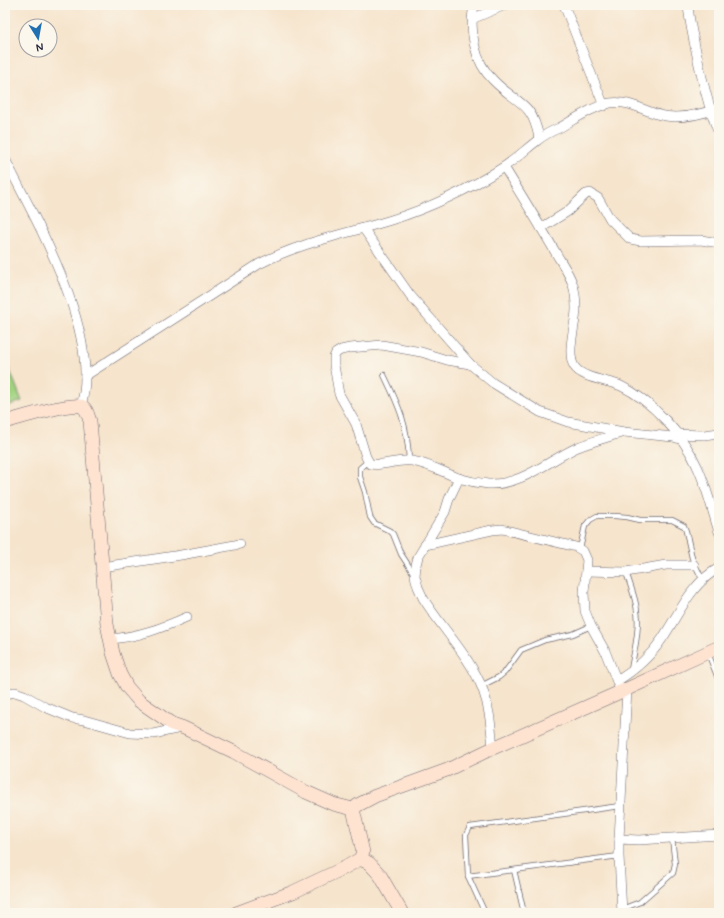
<svg xmlns="http://www.w3.org/2000/svg" width="724" height="918" viewBox="0 0 724 918" font-family="Mynerve,sans-serif">
  <rect width="100%" height="100%" fill="#fbf7ec"/>
  <filter id="ink" filterUnits="userSpaceOnUse"><feTurbulence type="fractalNoise" baseFrequency=".025" numOctaves="2"/><feDisplacementMap in="SourceGraphic" scale="8" xChannelSelector="R" yChannelSelector="G"/><feConvolveMatrix kernelMatrix="1 2 1 2 8 2 1 2 1" color-interpolation-filters="sRGB"/></filter>
  <filter id="wash" filterUnits="userSpaceOnUse"><feTurbulence type="fractalNoise" baseFrequency=".012" numOctaves="4" result="noise"/><feDisplacementMap in="SourceGraphic" scale="16" xChannelSelector="R" yChannelSelector="G"/><feGaussianBlur stdDeviation="0.9" result="paint"/><feColorMatrix in="noise" values="0 0 0 0 0 0 0 0 0 0 0 0 0 0 0 0 0 1.4 0 .05"/><feComposite in="paint" operator="in"/></filter>
  <g filter="url(#wash)">
    <rect width="100%" height="100%" fill="#f6e4cc"/>
    <path fill="#a1d280" stroke="#627a5e" d="M 5,358 L 22,401 L 5,407 Z"/>
  </g>
  <g filter="url(#ink)">
    <g fill="none" stroke-linecap="round" stroke-linejoin="round">
      <g stroke="#6c666e" stroke-width="6">
        <g id="lane">
          <path d="M 384,375 C 399,406 408,426 409,461"/>
          <path d="M 368,461 L 360,468 L 360,477 L 365,492 L 370,517 L 374,523 L 390,531 L 393,534 L 401,554 L 414,574"/>
          <path d="M 580,549 L 585,526 L 590,520 L 597,516 L 615,516 L 627,517 L 640,520 L 672,520 L 684,526 L 686,531 L 692,558 L 702,579"/>
          <path d="M 626,572 C 630,585 636,598 637,611 C 640,630 634,651 631,670"/>
          <path d="M 708,653 L 719,681"/>
          <path d="M 481,686 L 499,677 L 505,672 L 521,650 L 545,640 L 573,634 L 591,626"/>
          <path d="M 514,870 L 524,913"/>
          <path d="M 468,876 L 619,856"/>
          <path d="M 622,909 L 640,902 L 673,873 L 675,864 L 672,838"/>
          <path d="M 485,913 L 468,876 L 466,835 L 470,827 L 620,806"/>
        </g>
      </g>
      <g stroke="#6c666e" stroke-width="10">
        <g id="street">
          <path d="M 474,5 C 469,30 474,62 493,80 C 516,104 532,100 539,138"/>
          <path d="M 564,5 L 604,106"/>
          <path d="M 688,5 C 689,20 693,36 696,51 C 702,79 708,106 719,134"/>
          <path d="M 472,19 L 505,5"/>
          <path d="M 5,159 C 37,223 102,334 81,406"/>
          <path d="M 504,167 C 522,196 540,225 557,255 C 563,265 570,275 573,285 C 575,292 576,301 576,309 C 576,324 566,352 574,366 C 582,379 608,380 621,386 C 651,400 684,436 697,466 C 707,487 712,510 719,532"/>
          <path d="M 363,228 L 410,295 L 470,364 L 493,383 L 540,412 L 568,422 L 624,432 L 673,437 L 680,439"/>
          <path d="M 541,228 L 567,212 L 586,194 L 590,193 L 598,198 L 610,219 L 630,239 L 641,241 L 701,240 L 719,243"/>
          <path d="M 470,364 L 447,360 L 421,352 L 382,345 L 350,348 L 341,350 L 336,353 L 334,357 L 334,365 L 339,394 L 356,424 L 366,457 L 370,464 C 381,467 398,459 412,461 C 429,464 443,472 458,478 C 468,481 478,483 488,484 C 521,486 549,460 578,447 C 593,441 609,437 624,432"/>
          <path d="M 85,376 L 259,264 C 301,242 346,234 391,220 C 427,209 470,189 502,168 C 515,160 526,149 538,140 C 544,135 552,131 559,128 C 575,119 592,107 610,103 C 628,100 644,111 660,115 C 678,120 702,114 719,108"/>
          <path d="M 676,434 L 704,435 L 719,433"/>
          <path d="M 459,478 L 449,499 L 445,512 L 418,557 L 416,565 L 415,576 L 418,587 L 423,598 C 442,629 470,656 483,690 C 490,709 491,728 493,748"/>
          <path d="M 425,545 L 492,530 L 502,529 L 576,547 L 583,551 L 587,560 L 584,592 L 585,611 L 591,626 L 605,651 L 621,692"/>
          <path d="M 102,567 L 181,555 L 240,544"/>
          <path d="M 586,571 L 626,572 L 666,565 L 694,565"/>
          <path d="M 110,639 C 138,637 162,628 187,617"/>
          <path d="M 617,681 C 635,670 650,657 662,639 C 679,614 691,583 719,568"/>
          <path d="M 5,694 L 15,692 L 24,695 L 45,707 L 72,718 L 84,720 L 130,733 L 153,734 L 181,728"/>
          <path d="M 619,839 L 627,689"/>
          <path d="M 622,913 L 619,856 L 619,839 L 639,840 L 719,835"/>
        </g>
      </g>
      <g stroke="#6c666e" stroke-width="14">
        <g id="secondary">
          <path d="M 5,422 C 20,418 67,403 81,406 C 87,408 88,416 90,421 L 107,624 L 113,653 L 120,674 L 127,687 L 139,701 L 172,724 L 184,728 L 234,752 L 306,792 L 333,804 L 353,809"/>
          <path d="M 360,859 L 369,863 L 380,875 L 402,913"/>
          <path d="M 236,913 L 293,892 L 344,868 L 360,859 L 363,852 L 353,809 L 358,805 L 375,796 L 447,770 L 493,748 L 627,689 L 719,647"/>
        </g>
      </g>
      <use href="#lane" stroke="#fff" stroke-width="4.5"/>
      <use href="#street" stroke="#fff" stroke-width="9"/>
      <use href="#secondary" stroke="#fee3d1" stroke-width="13"/>
    </g>
  </g>
  <rect width="724" height="918" fill="none" stroke="#fbf7ec" stroke-width="20"/>
  <g transform="translate(38 38) rotate(169)"><circle r="19" fill="#fbf7ec" stroke="#a4a2a5"/>
  <path d="M0-3L7 15L0 10L-7 15Z" fill="#1f6fb2"/>
  <text y="-6" font-size="11" font-weight="bold" text-anchor="middle" fill="#22223b">N</text>
  </g>
</svg>
